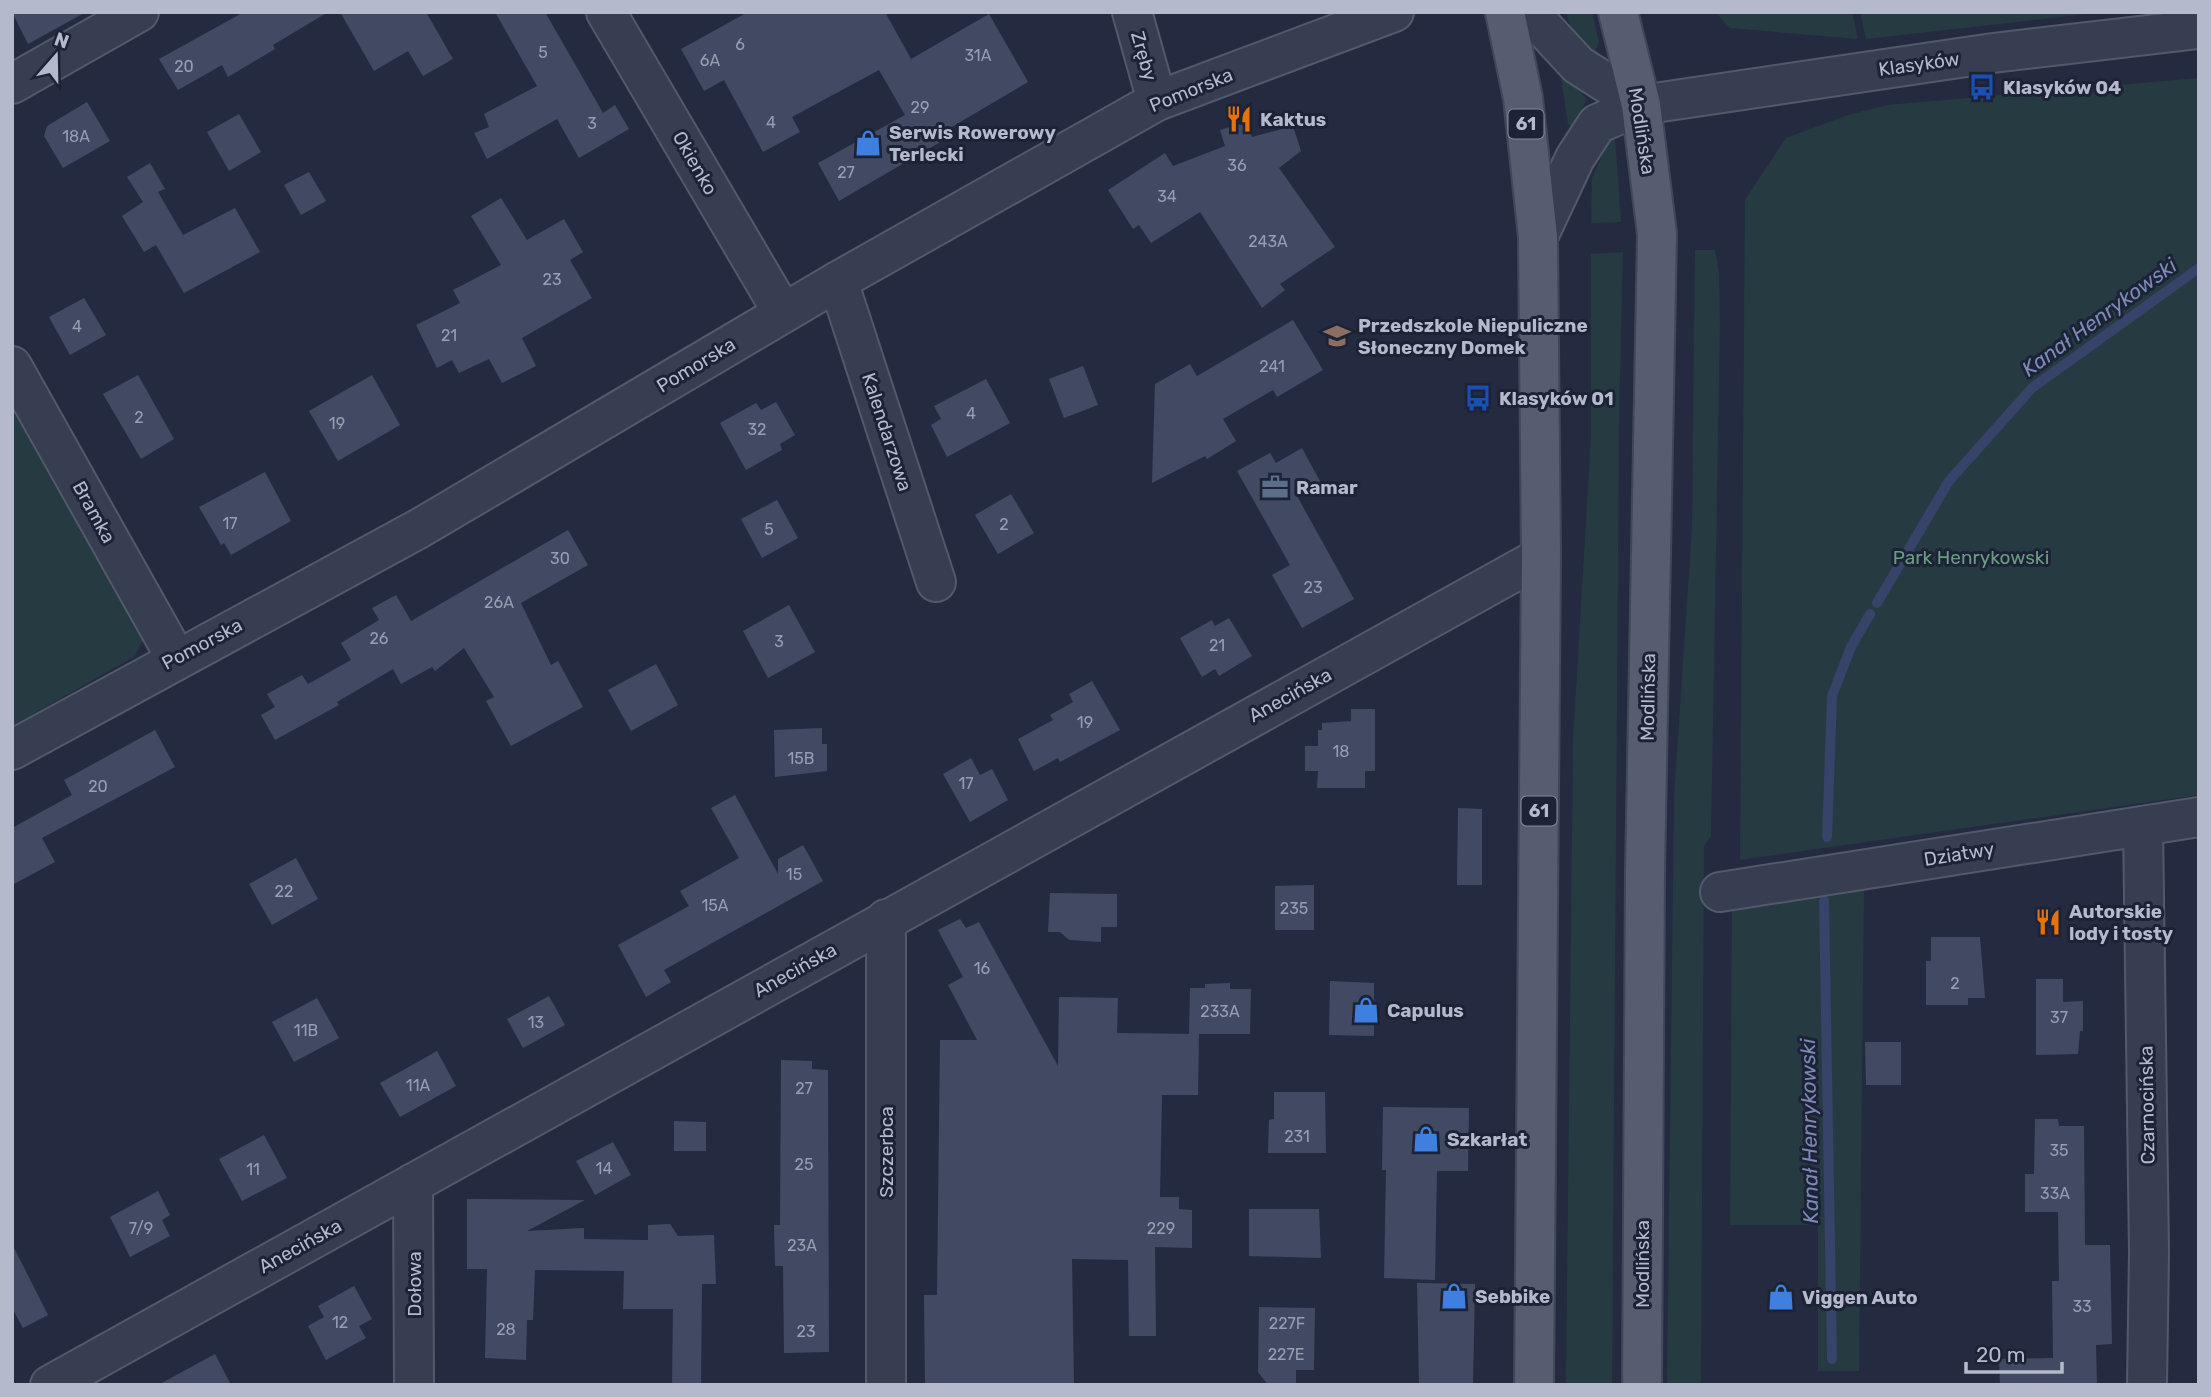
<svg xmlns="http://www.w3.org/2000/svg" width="2211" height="1397" viewBox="0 0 2211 1397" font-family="Rubik,sans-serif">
  <rect width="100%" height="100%" fill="#242b41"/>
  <g fill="#263a42">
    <path d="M 1566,12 L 1592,12 L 1599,42 L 1595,52 C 1576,46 1571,30 1566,12 Z"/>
    <path d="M 1715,12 L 1852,12 L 1858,39 L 1730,28 Z"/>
    <path d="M 1860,12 L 2104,12 L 1866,39 Z"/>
    <path d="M 1564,77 L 1587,99 L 1571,126 L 1568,124 L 1561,78 Z"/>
    <path d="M 2199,78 L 2199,795 L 1740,860 L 1745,200 L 1786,138 L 1848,115 L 1887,105 Z"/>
    <path d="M 1611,136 L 1615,138 L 1621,222 L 1591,223 L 1592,178 Z"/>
    <path d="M 1695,250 L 1715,250 L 1719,274 L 1720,323 L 1711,836 L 1704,846 L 1701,1385 L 1667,1385 L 1674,797 L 1692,528 Z"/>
    <path d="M 1623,252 L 1619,419 L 1612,1385 L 1566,1385 L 1573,739 L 1591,437 L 1591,254 Z"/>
    <path d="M 12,402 L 143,631 L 142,641 L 135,656 L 12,726 Z"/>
    <path d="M 1864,887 L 1859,1371 L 1818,1371 L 1818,1225 L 1730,1225 L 1732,906 Z"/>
  </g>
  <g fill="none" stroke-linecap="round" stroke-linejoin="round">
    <g stroke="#374369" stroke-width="10">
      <path d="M 1877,603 L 1949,481 L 2032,388 L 2199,268"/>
      <path d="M 1827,837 L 1832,696 L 1851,647 L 1870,614"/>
      <path d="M 1824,901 L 1832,1359"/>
    </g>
  </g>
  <g fill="#424a63">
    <path d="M 12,12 L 86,12 L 28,44 Z"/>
    <path d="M 244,12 L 328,12 L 273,45 L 275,49 L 228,77 L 222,65 L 178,90 L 159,59 Z"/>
    <path d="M 340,12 L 426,12 L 453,59 L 423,76 L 408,51 L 374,71 Z"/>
    <path d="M 495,12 L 545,12 L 603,113 L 615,105 L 629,129 L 579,158 L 557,119 L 487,159 L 474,133 L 489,127 L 484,114 L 537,86 Z"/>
    <path d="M 748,12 L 885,12 L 911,59 L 989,14 L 1028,82 L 950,128 L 954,134 L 839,201 L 818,163 L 905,115 L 879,70 L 792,117 L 800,132 L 763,152 L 724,80 L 704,91 L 681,49 Z"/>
    <path d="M 87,102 L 110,141 L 63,168 L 44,136 L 47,126 Z"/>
    <path d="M 239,114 L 261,152 L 229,171 L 207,132 Z"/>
    <path d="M 1246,122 L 1252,137 L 1293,126 L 1301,151 L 1279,168 L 1335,247 L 1280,284 L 1285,290 L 1262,308 L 1200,212 L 1151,243 L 1139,225 L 1133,229 L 1108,190 L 1165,153 L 1173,166 L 1225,146 L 1220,130 Z"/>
    <path d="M 150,163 L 165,189 L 158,192 L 183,235 L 235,208 L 260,252 L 184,293 L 156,245 L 144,252 L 122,216 L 143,202 L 127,177 Z"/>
    <path d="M 309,172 L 326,201 L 301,215 L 284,185 Z"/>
    <path d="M 501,198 L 527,240 L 564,219 L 583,252 L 570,260 L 592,298 L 522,338 L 536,366 L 502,383 L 489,359 L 459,373 L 452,360 L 437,368 L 416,325 L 460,303 L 453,290 L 501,265 L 471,216 Z"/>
    <path d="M 84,298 L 106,335 L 70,355 L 49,317 Z"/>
    <path d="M 1293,320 L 1323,370 L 1277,397 L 1273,390 L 1223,419 L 1236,441 L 1207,459 L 1205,456 L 1152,483 L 1155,384 L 1190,364 L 1197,376 Z"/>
    <path d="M 1083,366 L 1098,405 L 1064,418 L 1049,379 Z"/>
    <path d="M 138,375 L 174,439 L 141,459 L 103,394 Z"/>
    <path d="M 372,375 L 400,425 L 338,461 L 309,411 Z"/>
    <path d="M 986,379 L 1010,423 L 947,457 L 931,425 L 941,419 L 934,406 Z"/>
    <path d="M 776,402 L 795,435 L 780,444 L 782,450 L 746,470 L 720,423 L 756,403 L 761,410 Z"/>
    <path d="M 1302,448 L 1321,483 L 1297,496 L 1354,599 L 1302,628 L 1272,575 L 1290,565 L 1237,471 L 1270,453 L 1276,463 Z"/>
    <path d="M 265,472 L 291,521 L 231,555 L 224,543 L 221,545 L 199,507 Z"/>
    <path d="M 1011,494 L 1034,533 L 998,554 L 975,515 Z"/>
    <path d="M 777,500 L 798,538 L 762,558 L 741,519 Z"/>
    <path d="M 568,530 L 588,565 L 521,603 L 551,665 L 558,661 L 583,707 L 511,746 L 486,701 L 494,697 L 464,648 L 435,671 L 432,667 L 401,684 L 393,669 L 337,702 L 339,705 L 275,740 L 261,715 L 275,707 L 267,694 L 302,675 L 308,684 L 351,660 L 341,643 L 379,620 L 372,608 L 396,595 L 411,621 Z"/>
    <path d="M 789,605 L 815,652 L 768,678 L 743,631 Z"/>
    <path d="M 1229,618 L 1252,656 L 1219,676 L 1215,669 L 1202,677 L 1180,638 L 1212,620 L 1215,626 Z"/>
    <path d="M 656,664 L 678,705 L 631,731 L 608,690 Z"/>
    <path d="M 1092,681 L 1120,730 L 1060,762 L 1058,758 L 1034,771 L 1018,739 L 1053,720 L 1050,715 L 1073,702 L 1069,694 Z"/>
    <path d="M 1351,709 L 1375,709 L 1375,771 L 1365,771 L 1365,788 L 1317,788 L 1318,771 L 1305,771 L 1305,746 L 1318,746 L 1318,730 L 1322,730 L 1322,723 L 1351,721 Z"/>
    <path d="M 822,728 L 822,744 L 827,744 L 827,771 L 775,777 L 774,730 Z"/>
    <path d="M 155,730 L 175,767 L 42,838 L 55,862 L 12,885 L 12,828 L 72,795 L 64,780 Z"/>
    <path d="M 971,758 L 980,775 L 992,769 L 1008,800 L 970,822 L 943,774 Z"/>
    <path d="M 735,795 L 778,874 L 778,859 L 803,845 L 823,881 L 664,970 L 671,982 L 646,997 L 618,945 L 689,906 L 680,891 L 739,858 L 711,808 Z"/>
    <path d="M 1458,808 L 1482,809 L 1482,885 L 1457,885 Z"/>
    <path d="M 296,858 L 318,899 L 272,925 L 249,884 Z"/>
    <path d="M 1314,885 L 1314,930 L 1275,930 L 1275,886 Z"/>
    <path d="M 1050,893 L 1117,894 L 1117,927 L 1101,927 L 1101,942 L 1069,940 L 1060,932 L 1048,932 Z"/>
    <path d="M 960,919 L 966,928 L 979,922 L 1058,1066 L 1059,997 L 1118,998 L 1117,1033 L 1199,1034 L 1198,1095 L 1162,1095 L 1160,1197 L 1179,1197 L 1179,1209 L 1192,1210 L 1192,1248 L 1155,1247 L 1156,1336 L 1129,1336 L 1128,1260 L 1072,1259 L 1074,1385 L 925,1385 L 924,1295 L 937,1295 L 940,1040 L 977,1040 L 948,985 L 963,977 L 938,930 Z"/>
    <path d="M 1931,937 L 1980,937 L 1985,998 L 1968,998 L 1968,1005 L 1926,1005 L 1926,961 L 1931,961 Z"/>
    <path d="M 2036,979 L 2063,979 L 2063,1002 L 2083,1001 L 2083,1031 L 2080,1031 L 2078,1054 L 2036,1055 Z"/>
    <path d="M 1330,981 L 1374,983 L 1374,1036 L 1329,1035 Z"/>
    <path d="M 1230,983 L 1230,989 L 1251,989 L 1250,1034 L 1189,1034 L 1190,988 L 1205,988 L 1205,984 Z"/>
    <path d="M 549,996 L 565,1025 L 523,1048 L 507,1019 Z"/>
    <path d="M 317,998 L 339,1038 L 294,1062 L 272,1022 Z"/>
    <path d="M 1865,1042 L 1901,1042 L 1901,1085 L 1866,1085 Z"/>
    <path d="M 437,1051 L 456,1086 L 400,1117 L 380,1083 Z"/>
    <path d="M 781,1060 L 812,1061 L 812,1069 L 828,1070 L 829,1352 L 784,1353 L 783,1266 L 775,1266 L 774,1225 L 780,1225 Z"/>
    <path d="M 1274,1092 L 1325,1092 L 1326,1153 L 1268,1153 L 1269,1120 L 1274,1119 Z"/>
    <path d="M 1383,1107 L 1469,1108 L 1468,1171 L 1437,1171 L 1435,1280 L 1384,1278 L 1386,1170 L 1382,1170 Z"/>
    <path d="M 2035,1119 L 2058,1119 L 2059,1126 L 2084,1126 L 2085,1245 L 2110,1245 L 2112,1344 L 2096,1345 L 2097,1385 L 2000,1385 L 1999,1359 L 2053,1358 L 2052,1281 L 2059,1281 L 2058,1212 L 2025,1212 L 2025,1174 L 2034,1174 Z"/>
    <path d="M 674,1121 L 706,1122 L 706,1151 L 674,1151 Z"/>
    <path d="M 264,1135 L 287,1178 L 242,1201 L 219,1159 Z"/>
    <path d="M 613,1142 L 631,1175 L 595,1195 L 576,1161 Z"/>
    <path d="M 158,1191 L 170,1215 L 162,1220 L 170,1236 L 130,1257 L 110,1217 Z"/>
    <path d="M 467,1199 L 585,1200 L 527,1231 L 584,1228 L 584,1239 L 648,1240 L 648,1225 L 670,1224 L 678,1236 L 714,1235 L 716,1284 L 702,1284 L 701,1385 L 672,1385 L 673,1309 L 623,1309 L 624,1271 L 535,1270 L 533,1320 L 527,1320 L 526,1360 L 485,1358 L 487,1269 L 467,1269 Z"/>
    <path d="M 1249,1209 L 1319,1209 L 1321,1258 L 1249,1256 Z"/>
    <path d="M 12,1244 L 48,1315 L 23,1328 L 12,1308 Z"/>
    <path d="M 1417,1283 L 1475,1284 L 1473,1385 L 1419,1385 Z"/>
    <path d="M 354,1286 L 372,1319 L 359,1326 L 366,1338 L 326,1360 L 308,1326 L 324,1317 L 318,1306 Z"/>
    <path d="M 1259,1307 L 1315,1308 L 1314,1370 L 1296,1370 L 1296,1385 L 1268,1385 L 1258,1372 Z"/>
    <path d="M 215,1354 L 231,1385 L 158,1385 Z"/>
  </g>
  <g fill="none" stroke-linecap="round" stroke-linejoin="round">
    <g stroke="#53596b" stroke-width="42">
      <g id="minor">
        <path d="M 606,12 L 783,313"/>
        <path d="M 1132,12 L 1157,101"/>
        <path d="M 1529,12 L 1578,65 L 1641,105"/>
        <path d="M 12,84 L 139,12"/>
        <path d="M 1538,237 L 1575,158 L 1597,124 L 1641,105 L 1993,53 L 2199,29"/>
        <path d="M 838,281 L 936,582"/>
        <path d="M 12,366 L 176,658"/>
        <path d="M 12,750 L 420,528 L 838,281 L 1157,101 L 1394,12"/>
        <path d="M 2143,826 L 2149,1252 L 2147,1385"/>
        <path d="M 1720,892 L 2199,817"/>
        <path d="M 886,919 L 886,1385"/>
        <path d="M 413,1183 L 414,1385"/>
        <path d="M 50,1385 L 1541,557"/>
      </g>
    </g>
    <g stroke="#41475a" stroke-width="42">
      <g id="major">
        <path d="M 1505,12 L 1523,98 L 1538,237 L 1541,557 L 1534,1385"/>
        <path d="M 1618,12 L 1641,105 L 1657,234 L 1645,871 L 1642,1385"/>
      </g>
    </g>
    <use href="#minor" stroke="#383e51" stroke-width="38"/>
    <use href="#major" stroke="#565d71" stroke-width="38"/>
  </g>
  <defs>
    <g id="bus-bare" transform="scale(2.1)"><path d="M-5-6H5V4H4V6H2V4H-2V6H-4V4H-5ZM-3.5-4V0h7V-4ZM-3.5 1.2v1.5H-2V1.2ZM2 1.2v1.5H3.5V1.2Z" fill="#1a4fb4" stroke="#1d2336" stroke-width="2.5" paint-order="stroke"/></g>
    <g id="restaurant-bare" transform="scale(2.1)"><path d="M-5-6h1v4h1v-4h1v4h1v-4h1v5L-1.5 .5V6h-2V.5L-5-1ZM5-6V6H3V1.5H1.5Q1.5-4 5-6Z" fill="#e8710a" stroke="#1d2336" stroke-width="2.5" paint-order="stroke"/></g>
    <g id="shop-bare" transform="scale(2.1)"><path d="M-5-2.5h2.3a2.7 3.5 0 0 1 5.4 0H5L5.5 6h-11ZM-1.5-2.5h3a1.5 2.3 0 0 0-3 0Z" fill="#3f7fe0" stroke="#1d2336" stroke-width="2.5" paint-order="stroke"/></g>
    <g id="school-bare" transform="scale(2.1)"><path d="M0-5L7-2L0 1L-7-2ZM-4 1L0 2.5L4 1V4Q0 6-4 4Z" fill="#8d6e63" stroke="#1d2336" stroke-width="2.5" paint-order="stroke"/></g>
    <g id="office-bare" transform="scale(2.1)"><path d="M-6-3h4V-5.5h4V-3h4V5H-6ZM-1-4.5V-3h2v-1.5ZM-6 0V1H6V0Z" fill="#5c6f8a" stroke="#1d2336" stroke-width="2.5" paint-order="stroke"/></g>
  </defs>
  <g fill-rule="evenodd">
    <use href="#bus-bare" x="1982" y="87"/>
    <use href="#restaurant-bare" x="1239" y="119"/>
    <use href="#shop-bare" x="868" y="143"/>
    <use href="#school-bare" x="1337" y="336"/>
    <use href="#bus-bare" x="1478" y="398"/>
    <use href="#office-bare" x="1275" y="487"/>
    <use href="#restaurant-bare" x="2048" y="922"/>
    <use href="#shop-bare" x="1366" y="1010"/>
    <use href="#shop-bare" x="1426" y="1139"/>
    <use href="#shop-bare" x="1454" y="1296"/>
    <use href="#shop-bare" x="1781" y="1297"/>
  </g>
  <g text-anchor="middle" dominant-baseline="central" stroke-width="6" stroke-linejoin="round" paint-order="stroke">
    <g font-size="16" fill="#989db1">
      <text x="740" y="44">6</text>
      <text x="543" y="52">5</text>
      <text x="978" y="55">31A</text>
      <text x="710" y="60">6A</text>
      <text x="184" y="66">20</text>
      <text x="920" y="107">29</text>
      <text x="771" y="122">4</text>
      <text x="592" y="123">3</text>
      <text x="76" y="136">18A</text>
      <text x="1237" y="165">36</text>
      <text x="846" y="172">27</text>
      <text x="1167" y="196">34</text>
      <text x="1268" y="241">243A</text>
      <text x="552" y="279">23</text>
      <text x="77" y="326">4</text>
      <text x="449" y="335">21</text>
      <text x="1272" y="366">241</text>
      <text x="971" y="413">4</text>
      <text x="139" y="417">2</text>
      <text x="337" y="423">19</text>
      <text x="757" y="429">32</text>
      <text x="230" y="523">17</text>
      <text x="1004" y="524">2</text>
      <text x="769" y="529">5</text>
      <text x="560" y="558">30</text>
      <text x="1313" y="587">23</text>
      <text x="499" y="602">26A</text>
      <text x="379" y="638">26</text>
      <text x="779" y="641">3</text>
      <text x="1217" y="645">21</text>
      <text x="1085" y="722">19</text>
      <text x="1341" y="751">18</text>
      <text x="801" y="758">15B</text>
      <text x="966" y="783">17</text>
      <text x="98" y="786">20</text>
      <text x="794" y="874">15</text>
      <text x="284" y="891">22</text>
      <text x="715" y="905">15A</text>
      <text x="1294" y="908">235</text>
      <text x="982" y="968">16</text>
      <text x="1955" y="983">2</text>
      <text x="1220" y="1011">233A</text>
      <text x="2059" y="1017">37</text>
      <text x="536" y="1022">13</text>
      <text x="306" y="1030">11B</text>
      <text x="418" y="1085">11A</text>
      <text x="804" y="1088">27</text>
      <text x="1297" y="1136">231</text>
      <text x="2059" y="1150">35</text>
      <text x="804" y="1164">25</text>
      <text x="604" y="1168">14</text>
      <text x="253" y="1169">11</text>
      <text x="2055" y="1193">33A</text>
      <text x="141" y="1228">7/9</text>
      <text x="1161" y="1228">229</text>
      <text x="802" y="1245">23A</text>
      <text x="2082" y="1306">33</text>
      <text x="340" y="1322">12</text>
      <text x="1287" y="1323">227F</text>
      <text x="506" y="1329">28</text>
      <text x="806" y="1331">23</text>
      <text x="1286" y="1354">227E</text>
    </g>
    <g fill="#1d2336" stroke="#878c9e" stroke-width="2">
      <rect x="1508.5" y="109.5" width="35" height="29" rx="5"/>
      <rect x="1521.5" y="796.5" width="35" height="29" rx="5"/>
    </g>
    <g font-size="18" font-weight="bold" fill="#b4b9cb">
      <text x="1526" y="124">61</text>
      <text x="1539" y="811">61</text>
    </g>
    <g font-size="19" fill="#b4b9cb" stroke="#1d2336">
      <text transform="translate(1144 56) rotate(74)">Zręby</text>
      <text transform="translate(1919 64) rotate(-8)">Klasyków</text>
      <text transform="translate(1191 90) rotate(-22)">Pomorska</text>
      <text transform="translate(1642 131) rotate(81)">Modlińska</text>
      <text transform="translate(695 163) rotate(60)">Okienko</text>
      <text transform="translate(696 365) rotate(-31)">Pomorska</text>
      <text transform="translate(887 432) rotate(72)">Kalendarzowa</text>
      <text transform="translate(94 512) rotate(61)">Bramka</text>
      <text transform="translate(202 644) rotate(-28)">Pomorska</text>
      <text transform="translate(1290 695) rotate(-29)">Anecińska</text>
      <text transform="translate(1648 697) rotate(-89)">Modlińska</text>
      <text transform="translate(1959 854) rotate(-9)">Dziatwy</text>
      <text transform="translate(795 970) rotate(-29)">Anecińska</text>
      <text transform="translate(2147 1105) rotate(-91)">Czarnocińska</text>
      <text transform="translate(886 1152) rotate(-90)">Szczerbca</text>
      <text transform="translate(300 1246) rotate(-29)">Anecińska</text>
      <text transform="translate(1642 1264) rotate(-90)">Modlińska</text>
      <text transform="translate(414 1284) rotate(-90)">Dołowa</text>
    </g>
    <g font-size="19" font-weight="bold" fill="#b4b9cb" stroke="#1d2336" text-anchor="start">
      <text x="2003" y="87">Klasyków 04</text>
      <text x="1260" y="119">Kaktus</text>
      <text x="889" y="132">Serwis Rowerowy<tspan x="889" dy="22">Terlecki</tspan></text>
      <text x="1358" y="325">Przedszkole Niepuliczne<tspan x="1358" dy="22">Słoneczny Domek</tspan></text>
      <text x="1499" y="398">Klasyków 01</text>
      <text x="1296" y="487">Ramar</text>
      <text x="2069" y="911">Autorskie<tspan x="2069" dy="22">lody i tosty</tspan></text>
      <text x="1387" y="1010">Capulus</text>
      <text x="1447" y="1139">Szkarłat</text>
      <text x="1475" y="1296">Sebbike</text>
      <text x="1802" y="1297">Viggen Auto</text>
    </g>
    <g font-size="19" fill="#6a9d7f" stroke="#1d2336">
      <text x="1971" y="557">Park Henrykowski</text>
    </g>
    <g font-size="21" font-style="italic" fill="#7b89b4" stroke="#1d2336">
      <text transform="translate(2099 317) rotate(-36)">Kanał Henrykowski</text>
      <text transform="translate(1809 1131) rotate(-91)">Kanał Henrykowski</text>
    </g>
  </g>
  <rect width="2211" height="1397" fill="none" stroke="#b4b9cb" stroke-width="28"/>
  <g transform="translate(56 56) rotate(20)" stroke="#1d2336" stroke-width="5" paint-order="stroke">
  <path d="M0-5L12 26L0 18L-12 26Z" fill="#b4b9cb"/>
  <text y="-10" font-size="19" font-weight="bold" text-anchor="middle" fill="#b4b9cb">N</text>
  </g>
  <path d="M1966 1362v10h96v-10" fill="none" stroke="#b4b9cb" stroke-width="3.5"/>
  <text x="1976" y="1362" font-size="21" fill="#b4b9cb" stroke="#1d2336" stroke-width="5" paint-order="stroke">20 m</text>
</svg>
